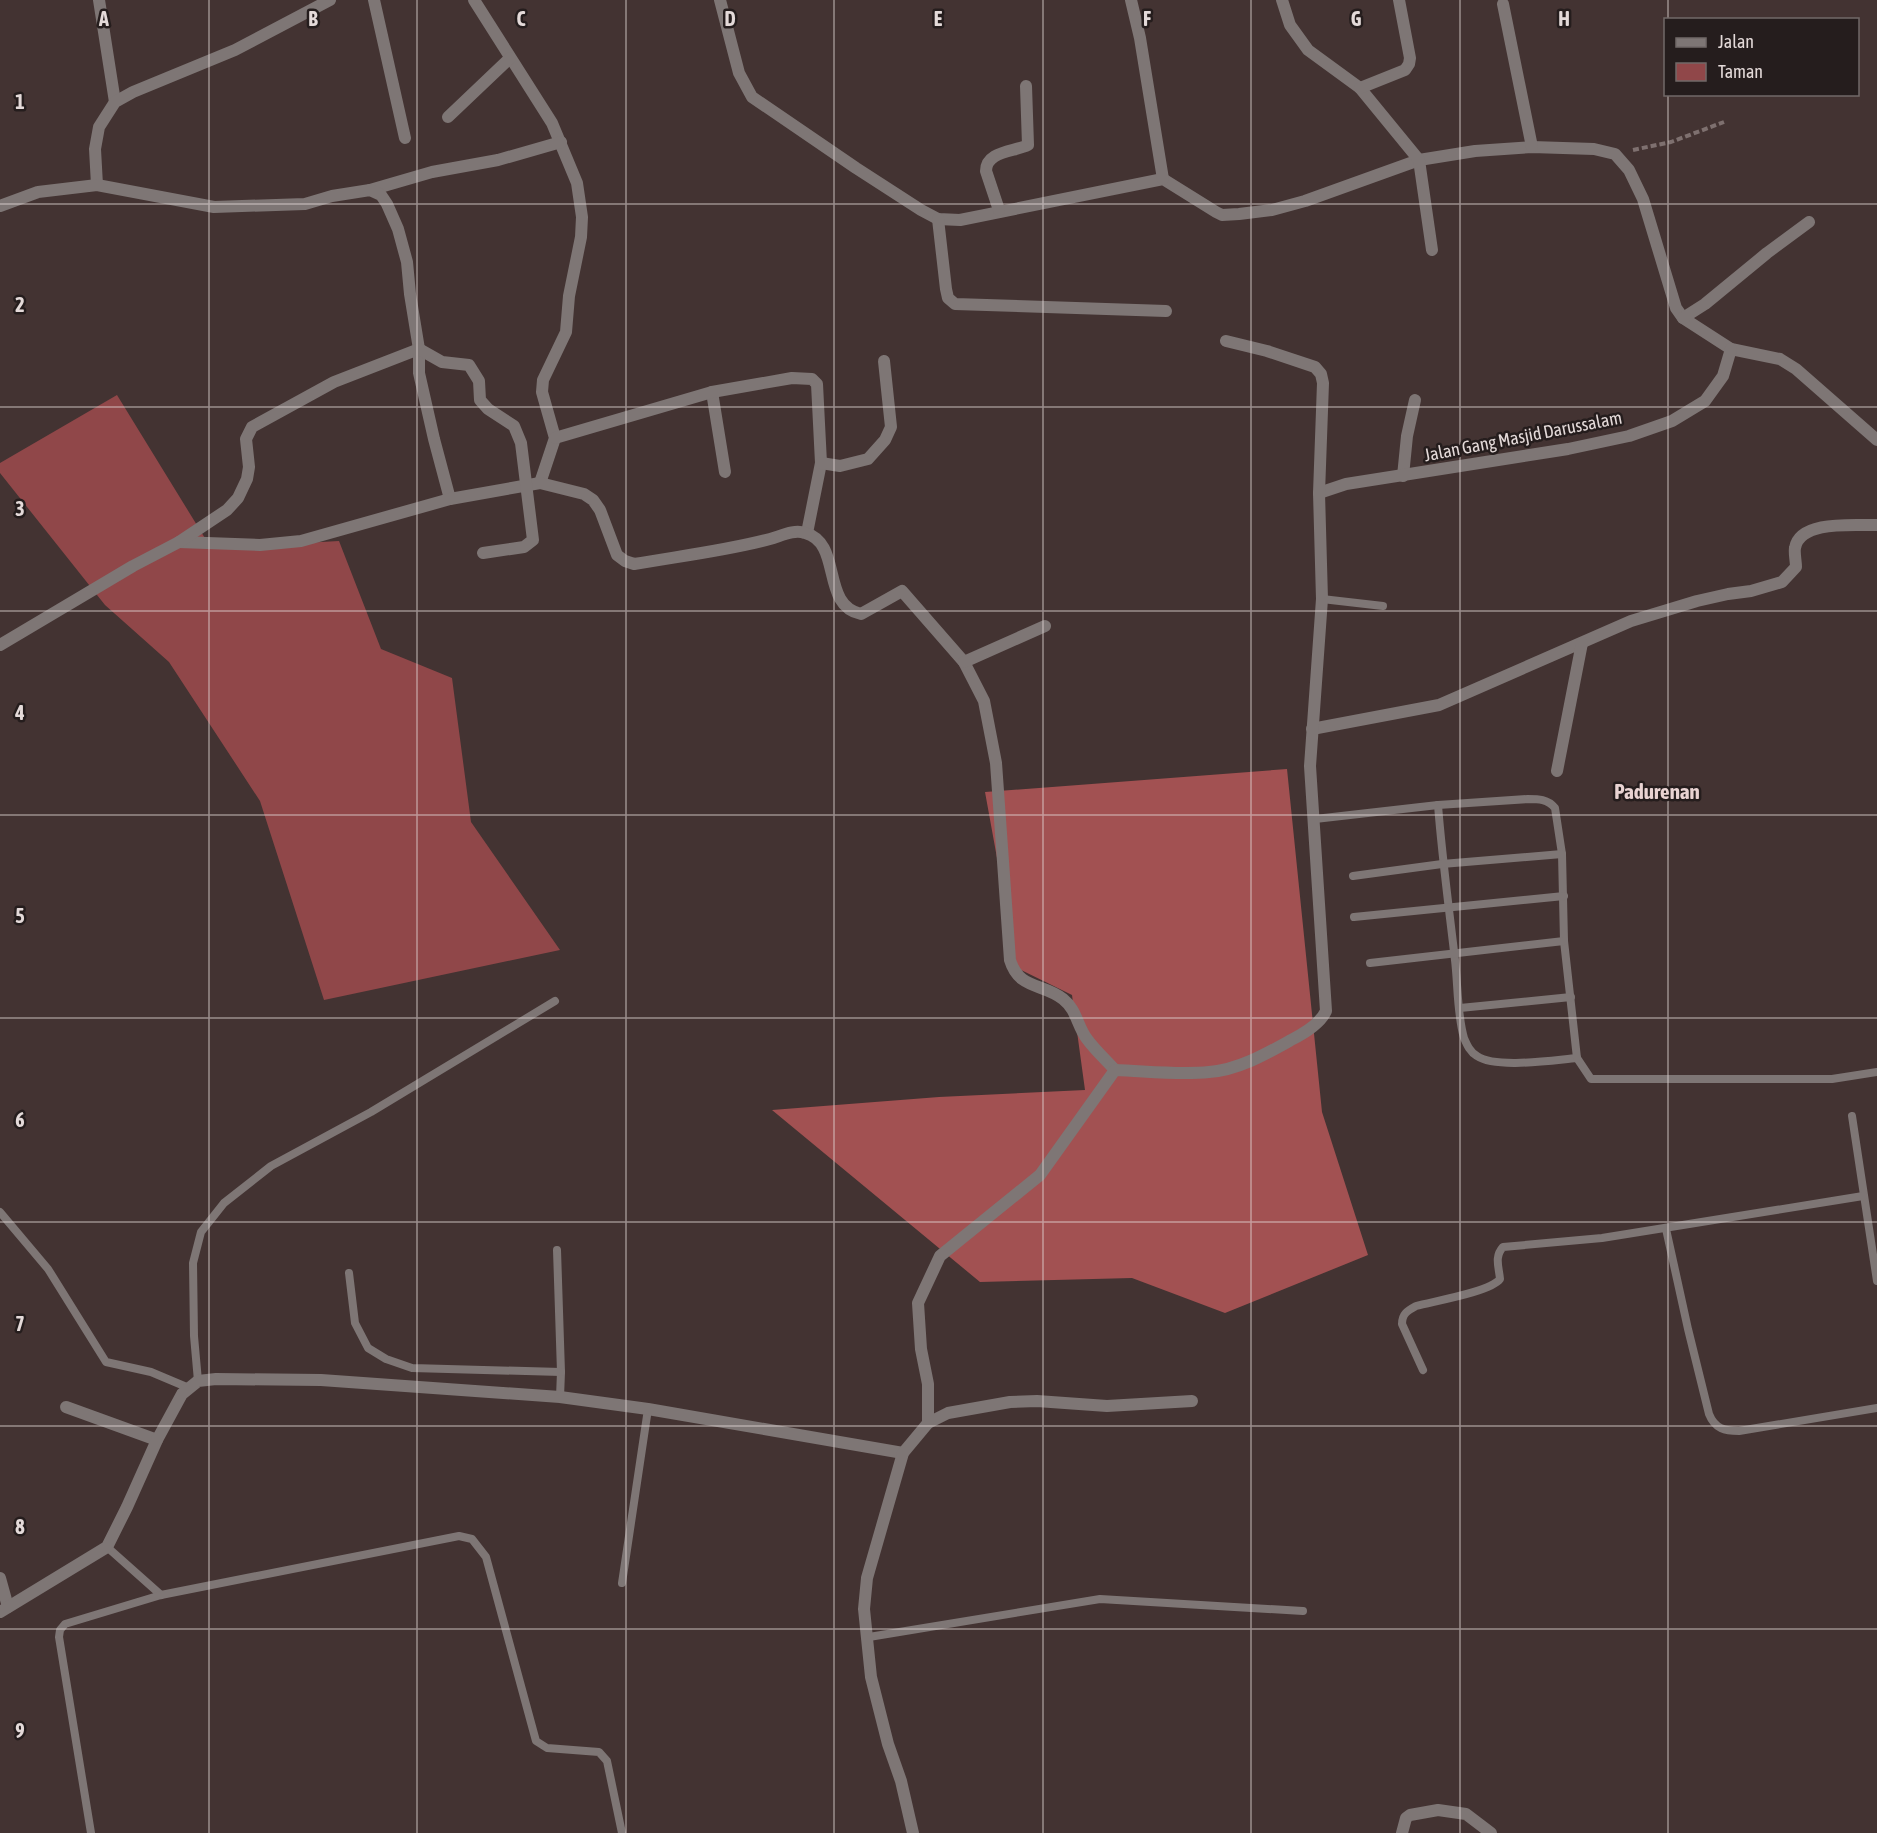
<svg xmlns="http://www.w3.org/2000/svg" width="1877" height="1833" viewBox="0 0 1877 1833" font-family="'Asap Condensed',sans-serif">
  <rect width="100%" height="100%" fill="#433332"/>
  <path fill="#904749" d="M 117,395 L 211,548 L 339,541 L 381,649 L 452,678 L 471,822 L 560,950 L 324,1000 L 260,801 L 169,662 L 105,605 L 0,473 L 0,463 Z"/>
  <path fill="#a25152" d="M 1287,769 L 1322,1112 L 1368,1255 L 1225,1313 L 1132,1278 L 980,1282 L 772,1110 L 939,1097 L 1085,1090 L 1072,995 L 1017,968 L 985,792 Z"/>
  <g fill="none" stroke-linecap="round" stroke-linejoin="round">
    <path stroke="#7e706f" stroke-width="4" stroke-dasharray="6 3" stroke-linecap="butt" d="M 1633,150 L 1671,142 L 1724,122"/>
    <g stroke="#7e7675" stroke-width="8">
      <path d="M 1322,599 L 1383,606"/>
      <path d="M 1438,805 C 1442,857 1449,908 1455,960 C 1458,985 1457,1014 1464,1038 C 1467,1045 1470,1052 1477,1056 C 1496,1069 1553,1060 1577,1058"/>
      <path d="M 1315,819 L 1438,805 L 1528,799 C 1538,799 1548,799 1555,808 L 1562,854 L 1564,941 L 1577,1058 L 1591,1079 L 1832,1079 L 1877,1072"/>
      <path d="M 1353,876 L 1442,864 L 1562,854"/>
      <path d="M 1354,917 L 1564,896"/>
      <path d="M 1370,963 L 1564,941"/>
      <path d="M 1460,1008 L 1571,997"/>
      <path d="M 1852,1116 L 1877,1281"/>
      <path d="M 0,1212 L 48,1269 L 106,1362 L 151,1372 L 189,1388"/>
      <path d="M 1666,1229 L 1688,1329 L 1709,1414 C 1715,1429 1725,1431 1739,1431 L 1877,1408"/>
      <path d="M 557,1250 L 561,1372 L 560,1397"/>
      <path d="M 349,1273 L 355,1323 L 368,1348 L 386,1359 L 412,1368 L 561,1372"/>
      <path d="M 1423,1370 L 1402,1324 C 1402,1314 1407,1311 1416,1306 C 1434,1301 1490,1292 1500,1279 C 1499,1267 1494,1257 1503,1247 L 1602,1238 L 1863,1196"/>
      <path d="M 198,1381 L 194,1336 L 193,1263 L 201,1232 L 224,1203 L 271,1166 L 371,1112 L 555,1001"/>
      <path d="M 107,1547 L 161,1595"/>
      <path d="M 622,1583 L 648,1409"/>
      <path d="M 869,1637 L 1100,1599 L 1303,1611"/>
      <path d="M 91,1833 L 59,1637 L 60,1630 L 65,1624 L 161,1595 L 459,1536 L 472,1539 L 486,1557 L 536,1741 L 547,1748 L 599,1752 L 607,1761 L 622,1833"/>
    </g>
    <g stroke="#7e7675" stroke-width="12">
      <path d="M 99,0 L 115,102"/>
      <path d="M 374,0 L 405,138"/>
      <path d="M 474,0 L 552,123 L 577,183 L 582,217 L 581,237 L 569,296 L 566,332 L 543,380 L 542,392 L 555,438 L 540,483"/>
      <path d="M 720,0 L 739,73 L 752,97 L 856,168 L 921,210 L 938,219 L 960,220 L 1163,179 L 1216,212 L 1222,215 L 1239,214 L 1272,210 L 1305,201 L 1419,160 L 1475,151 L 1532,147 L 1594,149 L 1615,154 L 1629,170 L 1643,199 L 1676,308 L 1683,318 L 1731,349 L 1780,359 L 1796,369 L 1877,440"/>
      <path d="M 1131,0 L 1140,38 L 1163,179"/>
      <path d="M 1282,0 L 1290,25 L 1308,50 L 1360,88 L 1419,160 L 1432,250"/>
      <path d="M 1503,4 L 1532,147"/>
      <path d="M 1360,88 L 1405,70 L 1409,64 L 1410,58 L 1399,0"/>
      <path d="M 448,117 L 510,58"/>
      <path d="M 97,185 L 95,149 L 99,127 L 115,102 L 133,92 L 235,50 L 330,0"/>
      <path d="M 370,190 L 432,172 L 498,160 L 561,142"/>
      <path d="M 0,206 L 38,192 L 97,185 L 214,207 L 305,204 L 332,196 L 370,190 L 381,195 L 387,204 L 398,229 L 407,262 L 410,294 L 419,349 L 419,373 L 434,439 L 450,499"/>
      <path d="M 999,210 L 986,171 C 986,151 1014,152 1028,145 L 1026,86"/>
      <path d="M 938,219 L 946,289 L 948,298 L 955,304 L 1166,311"/>
      <path d="M 1683,318 L 1705,304 L 1767,253 L 1809,222"/>
      <path d="M 712,392 L 725,472"/>
      <path d="M 555,438 L 712,392 L 792,378 L 812,379 L 817,384 L 821,463 L 807,533"/>
      <path d="M 821,463 L 840,466 L 868,459 L 885,440 L 891,427 L 884,361"/>
      <path d="M 1403,476 L 1407,436 L 1415,400"/>
      <path d="M 1319,493 L 1346,484 L 1568,449 L 1629,436 L 1672,421 L 1705,401 L 1723,376 L 1731,349"/>
      <path d="M 179,542 L 260,545 L 301,541 L 450,499 L 540,483 L 584,494 L 593,500 L 600,510 L 617,555 L 625,561 L 634,564 C 680,556 725,551 770,539 C 781,536 794,529 805,533 C 843,543 820,605 861,614 L 902,591 L 964,662 L 984,701 L 996,763 L 1010,960 C 1019,990 1043,983 1063,999 C 1077,1010 1077,1026 1087,1039 C 1095,1050 1106,1060 1115,1070"/>
      <path d="M 0,645 L 133,566 L 179,542 L 227,510 L 238,498 L 247,479 L 249,467 L 246,439 L 252,427 L 334,382 L 419,349 L 442,362 L 469,365 L 479,381 L 480,400 L 488,409 L 514,426 L 521,443 L 533,540 L 524,547 L 483,553"/>
      <path d="M 964,662 L 1045,626"/>
      <path d="M 1312,729 L 1439,705 L 1631,621 L 1697,601 L 1728,594 L 1751,591 L 1782,582 L 1796,567 C 1796,561 1794,553 1795,548 C 1800,519 1857,526 1877,525"/>
      <path d="M 1557,771 L 1582,643"/>
      <path d="M 66,1407 L 157,1440"/>
      <path d="M 928,1423 L 948,1413 L 1010,1402 L 1037,1401 L 1107,1406 L 1192,1401"/>
      <path d="M 0,1578 L 8,1607"/>
      <path d="M 0,1612 L 107,1547 L 127,1507 L 157,1440 L 182,1394 L 198,1381 L 216,1379 L 321,1380 L 560,1397 L 648,1409 L 903,1453"/>
      <path d="M 913,1833 L 901,1781 L 888,1744 L 871,1677 L 864,1609 L 867,1578 L 903,1453 L 928,1423 L 928,1384 L 921,1349 L 918,1303 L 940,1256 L 1040,1175 L 1115,1070 C 1146,1071 1178,1075 1209,1072 C 1238,1070 1266,1054 1291,1040 C 1303,1034 1320,1024 1326,1011 L 1310,766 L 1322,599 L 1319,493 L 1323,383 L 1321,374 L 1315,367 L 1267,351 L 1226,341"/>
      <path d="M 1402,1833 L 1406,1818 L 1410,1815 L 1438,1810 L 1466,1814 L 1491,1833"/>
    </g>
  </g>
  <path fill="none" stroke="#e4dad9" stroke-width="1.5" stroke-opacity="0.55" d="M 209,0 L 209,1833M 417,0 L 417,1833M 626,0 L 626,1833M 834,0 L 834,1833M 1043,0 L 1043,1833M 1251,0 L 1251,1833M 1460,0 L 1460,1833M 1668,0 L 1668,20M 1668,94 L 1668,1833M 0,204 L 1877,204M 0,407 L 1877,407M 0,611 L 1877,611M 0,815 L 1877,815M 0,1018 L 1877,1018M 0,1222 L 1877,1222M 0,1426 L 1877,1426M 0,1629 L 1877,1629"/>
  <g text-anchor="middle" dominant-baseline="central" stroke-width="5" stroke-linejoin="round" paint-order="stroke">
    <g font-size="18" fill="#e4dad9" stroke="#251d1d">
      <text transform="translate(1523 436) rotate(-11)">Jalan Gang Masjid Darussalam</text>
    </g>
    <g font-size="21" font-weight="bold" fill="#e9d3d2" stroke="#251d1d">
      <text x="1657" y="791">Padurenan</text>
    </g>
  </g>
  <g font-size="20" text-anchor="middle" font-weight="bold" fill="#e4dad9" stroke="#251d1d" stroke-width="5" stroke-linejoin="round" paint-order="stroke">
    <text x="104" y="26">A</text>
    <text x="313" y="26">B</text>
    <text x="521" y="26">C</text>
    <text x="730" y="26">D</text>
    <text x="938" y="26">E</text>
    <text x="1147" y="26">F</text>
    <text x="1356" y="26">G</text>
    <text x="1564" y="26">H</text>
    <text x="20" y="109">1</text>
    <text x="20" y="312">2</text>
    <text x="20" y="516">3</text>
    <text x="20" y="720">4</text>
    <text x="20" y="923">5</text>
    <text x="20" y="1127">6</text>
    <text x="20" y="1331">7</text>
    <text x="20" y="1534">8</text>
    <text x="20" y="1738">9</text>
  </g>
  <rect x="1664" y="18" width="195" height="78" fill="#251d1d" stroke="#716968" stroke-width="1.5"/>
  <rect x="1676" y="38" width="30" height="9" fill="#7e7675" stroke="#716968" stroke-width="1.5"/>
  <text x="1718" y="48" font-size="18" fill="#e4dad9">Jalan</text>
  <rect x="1676" y="63" width="30" height="18" fill="#904749" stroke="#716968" stroke-width="1.5"/>
  <text x="1718" y="78" font-size="18" fill="#e4dad9">Taman</text>
</svg>
